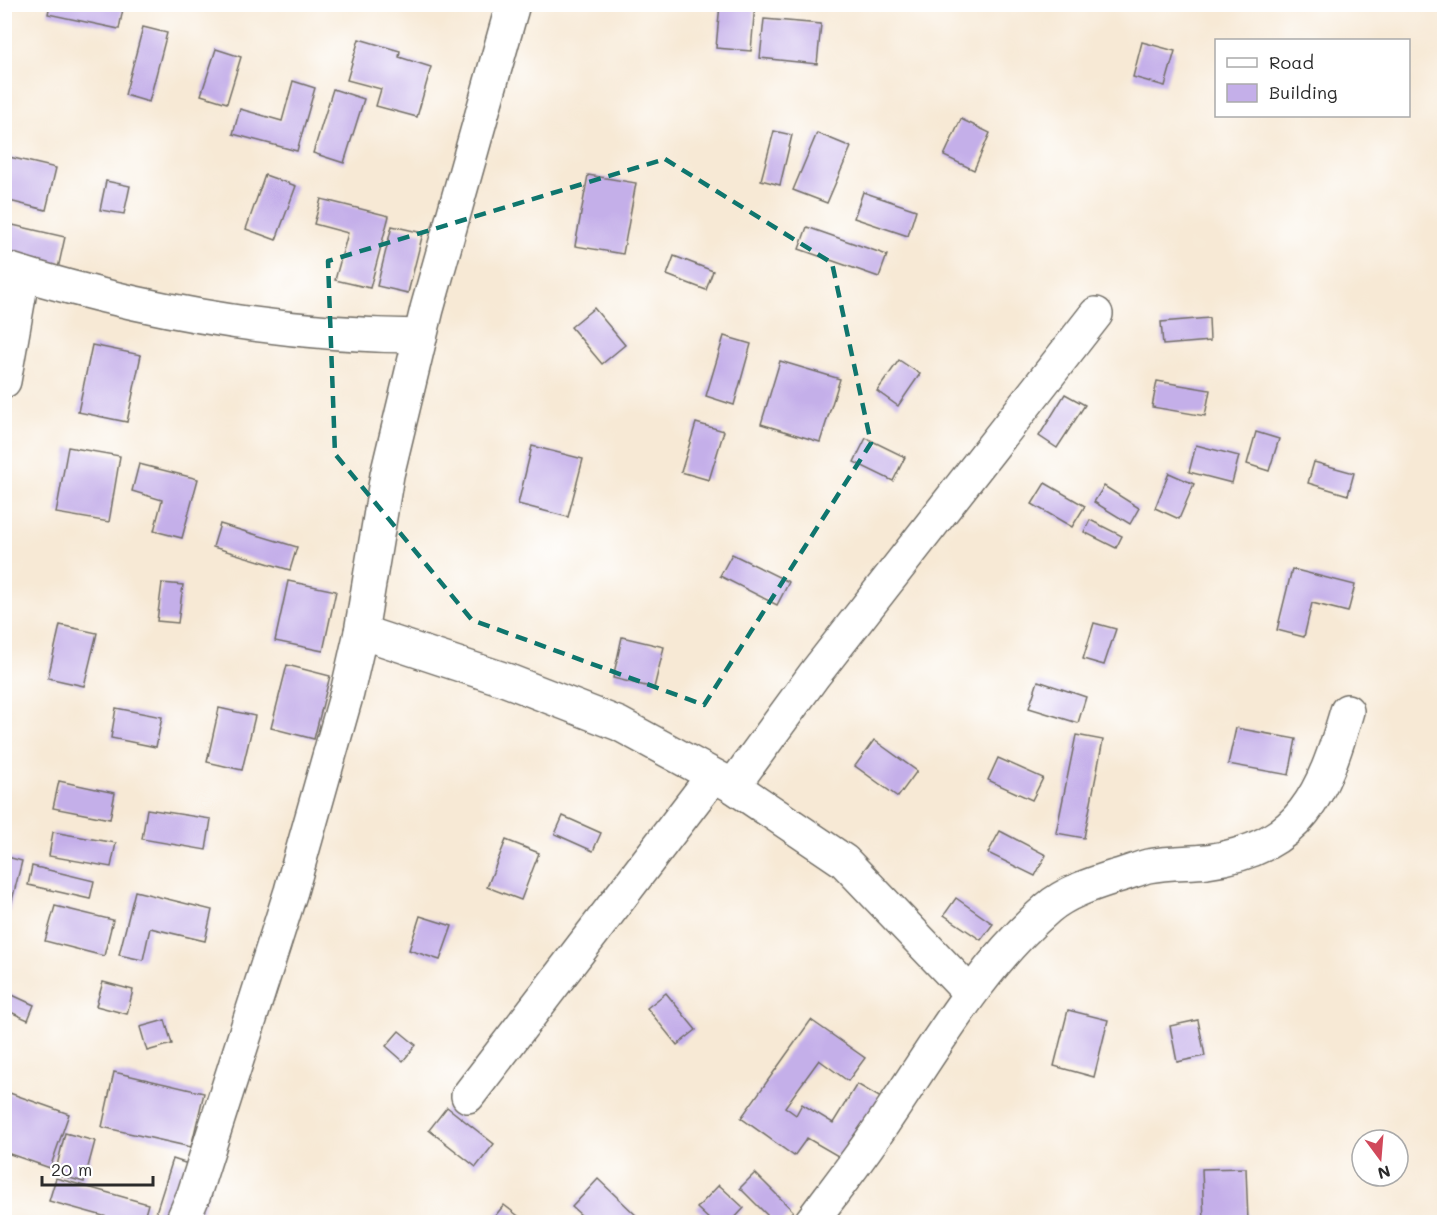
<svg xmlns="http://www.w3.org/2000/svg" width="1449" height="1227" viewBox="0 0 1449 1227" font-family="Mali,sans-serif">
  <rect width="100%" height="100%" fill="#fff"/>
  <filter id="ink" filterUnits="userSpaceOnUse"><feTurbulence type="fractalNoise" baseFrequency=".0167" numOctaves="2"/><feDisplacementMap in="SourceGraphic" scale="12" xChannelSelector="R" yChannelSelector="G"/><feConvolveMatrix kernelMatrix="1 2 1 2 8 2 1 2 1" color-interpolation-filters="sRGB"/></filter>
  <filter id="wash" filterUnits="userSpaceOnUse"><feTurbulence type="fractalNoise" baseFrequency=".008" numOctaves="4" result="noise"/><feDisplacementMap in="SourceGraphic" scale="24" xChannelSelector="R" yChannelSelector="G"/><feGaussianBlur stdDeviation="1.35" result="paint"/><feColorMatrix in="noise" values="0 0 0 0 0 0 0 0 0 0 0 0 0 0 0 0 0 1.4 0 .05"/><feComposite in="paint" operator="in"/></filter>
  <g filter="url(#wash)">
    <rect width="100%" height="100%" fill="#f7e9d5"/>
    <g id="blocks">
      <g fill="#c4afe9">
        <path d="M 50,4 L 124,4 L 119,29 L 48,14 Z"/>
        <path d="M 720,4 L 755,4 L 751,51 L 716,48 Z"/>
        <path d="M 764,19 L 821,24 L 817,64 L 760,58 Z"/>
        <path d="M 143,27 L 167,33 L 149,102 L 125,95 Z"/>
        <path d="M 359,39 L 400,51 L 399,57 L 431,67 L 417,117 L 376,106 L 381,89 L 347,80 Z"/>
        <path d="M 1142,42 L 1175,51 L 1165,86 L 1133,77 Z"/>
        <path d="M 216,49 L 241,57 L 227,103 L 201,95 Z"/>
        <path d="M 293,81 L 315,88 L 297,151 L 233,134 L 240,109 L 282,121 Z"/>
        <path d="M 333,89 L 364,99 L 344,163 L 313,153 Z"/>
        <path d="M 961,119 L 990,133 L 974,170 L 944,156 Z"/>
        <path d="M 774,131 L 792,135 L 780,185 L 761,180 Z"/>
        <path d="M 817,133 L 851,147 L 827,203 L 793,190 Z"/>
        <path d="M 5,156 L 56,168 L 46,210 L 5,200 Z"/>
        <path d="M 265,175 L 296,186 L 276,240 L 246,229 Z"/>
        <path d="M 588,175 L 636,183 L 623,254 L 575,246 Z"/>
        <path d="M 106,181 L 130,186 L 124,214 L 100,210 Z"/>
        <path d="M 863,192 L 916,210 L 908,236 L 854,218 Z"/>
        <path d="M 321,199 L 389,216 L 370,288 L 335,280 L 348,233 L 314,224 Z"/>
        <path d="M 4,223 L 65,237 L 57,273 L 4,261 Z"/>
        <path d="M 392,226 L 423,233 L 408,293 L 377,286 Z"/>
        <path d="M 807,227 L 887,255 L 879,277 L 799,249 Z"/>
        <path d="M 674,256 L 713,271 L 706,290 L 667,275 Z"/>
        <path d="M 594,308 L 625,345 L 602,364 L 571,327 Z"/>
        <path d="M 1209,318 L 1210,341 L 1163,345 L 1161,322 Z"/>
        <path d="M 724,336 L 751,344 L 734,405 L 706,396 Z"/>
        <path d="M 92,345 L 141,355 L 127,422 L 78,412 Z"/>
        <path d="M 899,360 L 920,374 L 898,406 L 877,391 Z"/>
        <path d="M 780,361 L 840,379 L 820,442 L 761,424 Z"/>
        <path d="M 1157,381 L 1210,390 L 1205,416 L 1152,407 Z"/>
        <path d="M 1065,394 L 1085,405 L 1057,448 L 1039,436 Z"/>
        <path d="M 696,423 L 724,431 L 709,480 L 681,472 Z"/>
        <path d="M 1256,432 L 1279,439 L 1269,471 L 1247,464 Z"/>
        <path d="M 866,438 L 905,457 L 893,481 L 854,462 Z"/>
        <path d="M 1196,445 L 1239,456 L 1232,483 L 1189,472 Z"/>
        <path d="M 532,446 L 583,459 L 568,517 L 518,504 Z"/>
        <path d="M 68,447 L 120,456 L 109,522 L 56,513 Z"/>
        <path d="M 1314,462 L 1354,473 L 1348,495 L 1308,483 Z"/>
        <path d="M 139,464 L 198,479 L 182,538 L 154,531 L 162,500 L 132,491 Z"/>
        <path d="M 1169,473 L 1194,484 L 1179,519 L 1155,508 Z"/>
        <path d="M 1045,483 L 1085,506 L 1072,527 L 1032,504 Z"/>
        <path d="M 1104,486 L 1139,508 L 1130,524 L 1094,502 Z"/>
        <path d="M 1090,520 L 1122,536 L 1116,548 L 1084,532 Z"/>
        <path d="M 220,524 L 297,547 L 290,570 L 213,547 Z"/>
        <path d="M 732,554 L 789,582 L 777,605 L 720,576 Z"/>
        <path d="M 1292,569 L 1355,585 L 1348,612 L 1312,603 L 1304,637 L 1277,630 Z"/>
        <path d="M 288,581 L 336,591 L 323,651 L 275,641 Z"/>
        <path d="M 162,583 L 183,585 L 178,623 L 157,621 Z"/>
        <path d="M 1094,623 L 1116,629 L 1104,665 L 1083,659 Z"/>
        <path d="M 60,625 L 97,633 L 84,686 L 48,678 Z"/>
        <path d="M 622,637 L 664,647 L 654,688 L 613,678 Z"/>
        <path d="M 287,665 L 330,676 L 314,739 L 271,728 Z"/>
        <path d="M 1038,681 L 1086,697 L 1078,723 L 1029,708 Z"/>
        <path d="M 116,708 L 162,717 L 156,747 L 111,738 Z"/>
        <path d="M 219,708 L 255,716 L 242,770 L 207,762 Z"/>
        <path d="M 1236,728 L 1296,739 L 1289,775 L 1228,764 Z"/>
        <path d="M 1076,735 L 1103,740 L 1084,838 L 1056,833 Z"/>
        <path d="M 874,740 L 917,771 L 898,797 L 855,766 Z"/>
        <path d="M 998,758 L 1043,778 L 1032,800 L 988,780 Z"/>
        <path d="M 59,781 L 115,793 L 110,819 L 53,808 Z"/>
        <path d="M 147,809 L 211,819 L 206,850 L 142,839 Z"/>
        <path d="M 563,816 L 601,833 L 593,851 L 555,834 Z"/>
        <path d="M 1000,831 L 1046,855 L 1035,876 L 988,853 Z"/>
        <path d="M 53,832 L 116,843 L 111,867 L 49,856 Z"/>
        <path d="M 506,840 L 539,853 L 521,900 L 487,887 Z"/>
        <path d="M 4,856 L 22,861 L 9,912 L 4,911 Z"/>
        <path d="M 32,866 L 94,881 L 90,899 L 28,885 Z"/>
        <path d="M 135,891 L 212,910 L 205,941 L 150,928 L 143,960 L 119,955 Z"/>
        <path d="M 956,898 L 993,924 L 981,940 L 944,915 Z"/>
        <path d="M 55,906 L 113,920 L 104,956 L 45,941 Z"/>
        <path d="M 420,916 L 452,926 L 440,960 L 409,950 Z"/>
        <path d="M 103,982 L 133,990 L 127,1014 L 96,1006 Z"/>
        <path d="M 8,993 L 34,1005 L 28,1020 L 4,1009 Z"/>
        <path d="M 666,993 L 696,1030 L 677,1045 L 647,1008 Z"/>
        <path d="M 1068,1010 L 1108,1020 L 1094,1077 L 1054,1066 Z"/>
        <path d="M 165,1020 L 172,1044 L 147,1051 L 140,1027 Z"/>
        <path d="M 811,1020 L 865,1058 L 848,1081 L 819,1060 L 785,1107 L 796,1115 L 802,1104 L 833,1123 L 857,1084 L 888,1102 L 850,1163 L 807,1138 L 794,1156 L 741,1118 Z"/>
        <path d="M 1198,1020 L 1205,1056 L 1177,1062 L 1170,1026 Z"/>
        <path d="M 399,1031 L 416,1045 L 403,1061 L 386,1046 Z"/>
        <path d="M 114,1072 L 204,1093 L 191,1147 L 102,1127 Z"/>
        <path d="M 4,1091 L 69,1114 L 50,1168 L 4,1152 Z"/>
        <path d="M 447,1107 L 494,1144 L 476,1167 L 429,1130 Z"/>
        <path d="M 65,1133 L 95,1141 L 84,1182 L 55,1174 Z"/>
        <path d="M 173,1159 L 215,1173 L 198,1222 L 153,1222 Z"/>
        <path d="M 1246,1168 L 1248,1222 L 1204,1222 L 1202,1169 Z"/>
        <path d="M 755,1173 L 793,1211 L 782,1222 L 774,1222 L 740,1188 Z"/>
        <path d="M 56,1178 L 148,1204 L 143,1222 L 125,1222 L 49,1201 Z"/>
        <path d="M 598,1179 L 639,1218 L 635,1222 L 589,1222 L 572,1207 Z"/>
        <path d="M 719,1185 L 744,1208 L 731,1222 L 712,1222 L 697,1208 Z"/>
        <path d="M 504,1205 L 526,1222 L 490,1222 Z"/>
      </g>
    </g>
  </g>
  <g filter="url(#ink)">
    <use href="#blocks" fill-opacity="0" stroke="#726e66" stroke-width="1.5"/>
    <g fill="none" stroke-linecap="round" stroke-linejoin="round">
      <g stroke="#726e66" stroke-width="36">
        <g id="minor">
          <path d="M 4,268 C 138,310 280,335 420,336"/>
          <path d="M 4,381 L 23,274"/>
          <path d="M 361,632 L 506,680 L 619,724 L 733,786 L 844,861 L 970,993"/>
          <path d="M 733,786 L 814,675 L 1096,314"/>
          <path d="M 468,1096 L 713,776"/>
          <path d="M 182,1222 L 194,1194 L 291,891 L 347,693 L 361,632 L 387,475 L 427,309 L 513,4"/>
          <path d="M 811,1222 C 837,1187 864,1153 888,1116 C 937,1044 981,966 1048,908 C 1065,893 1092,884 1114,877 C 1125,874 1137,869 1148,866 C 1167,862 1188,863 1207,861 C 1302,848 1323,793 1347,711"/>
        </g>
      </g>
      <use href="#minor" stroke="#fff" stroke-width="33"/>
    </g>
  </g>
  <path fill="none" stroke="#0f766e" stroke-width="4.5" stroke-dasharray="12 8" stroke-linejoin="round" d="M 665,159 L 832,263 L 871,443 L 704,705 L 472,620 L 335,454 L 328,261 Z"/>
  <rect width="1449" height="1227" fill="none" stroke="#fff" stroke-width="24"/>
  <rect x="1215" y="39" width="195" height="78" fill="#ffffff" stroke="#aaaaaa" stroke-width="1.5"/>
  <rect x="1227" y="58" width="30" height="9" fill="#ffffff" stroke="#aaaaaa" stroke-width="1.5"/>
  <text x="1269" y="69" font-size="18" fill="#2b2b2b">Road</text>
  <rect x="1227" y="84" width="30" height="18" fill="#c4afe9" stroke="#aaaaaa" stroke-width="1.5"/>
  <text x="1269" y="99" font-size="18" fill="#2b2b2b">Building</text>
  <g transform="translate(1380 1158) rotate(164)"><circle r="28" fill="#ffffff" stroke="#aaaaaa" stroke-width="1.5"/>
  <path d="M0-4.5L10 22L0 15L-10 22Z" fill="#d1495b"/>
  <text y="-9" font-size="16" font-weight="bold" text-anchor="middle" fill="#2b2b2b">N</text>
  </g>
  <path d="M42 1176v9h111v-9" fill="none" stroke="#2b2b2b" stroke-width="3"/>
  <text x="51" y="1176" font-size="18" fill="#2b2b2b" stroke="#ffffff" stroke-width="4.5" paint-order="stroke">20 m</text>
</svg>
